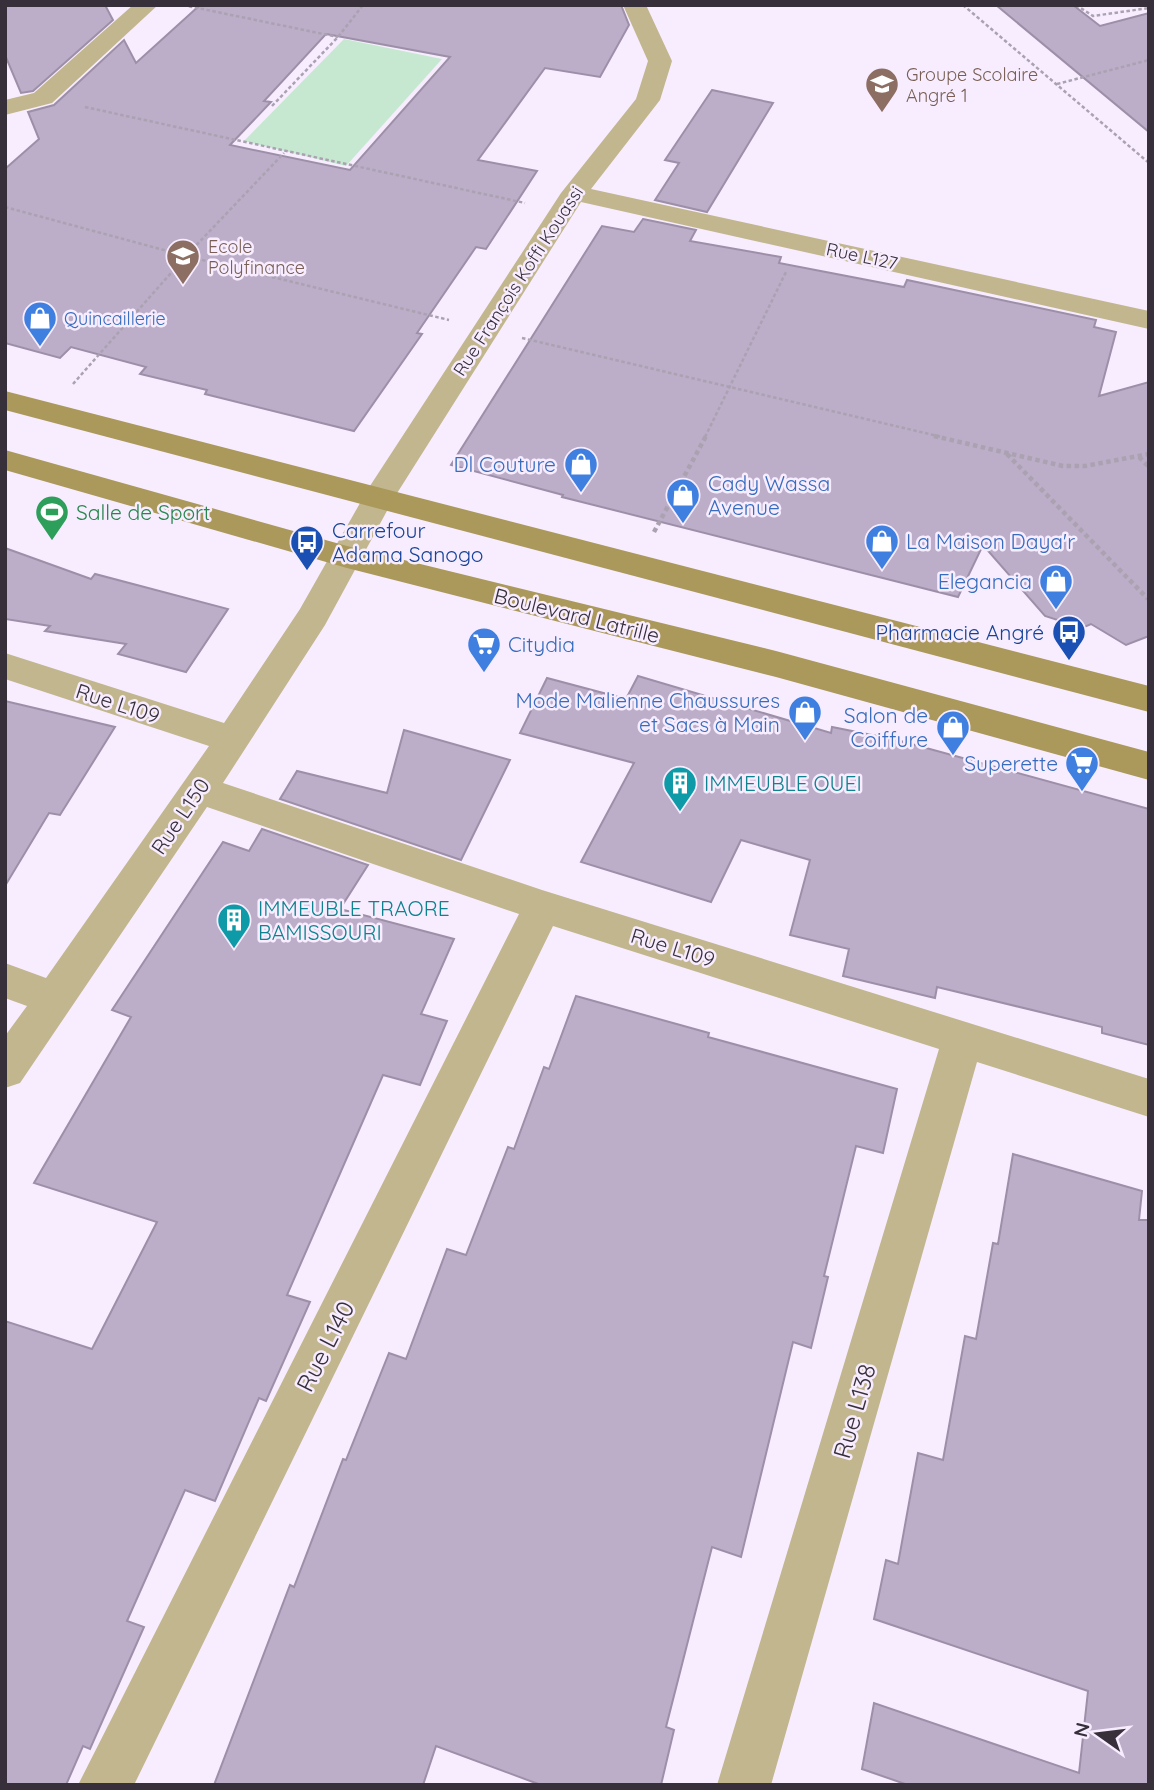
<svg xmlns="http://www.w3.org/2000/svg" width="1154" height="1790" viewBox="0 0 1154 1790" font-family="Quicksand,sans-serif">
  <rect width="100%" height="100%" fill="#f7edff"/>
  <path fill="#c7e8d0" d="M 344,39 L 442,59 L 346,166 L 244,141 Z"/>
  <g fill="#bcadc8" stroke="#9e8fa9" stroke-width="2" fill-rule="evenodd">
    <path d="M 5,5 L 105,5 L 113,20 L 33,91 L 21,93 L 5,55 Z"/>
    <path d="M 200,5 L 621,5 L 629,25 L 600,77 L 545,68 L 478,160 L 537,171 L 486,249 L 476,247 L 417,333 L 422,334 L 354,431 L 205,394 L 207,390 L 140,374 L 146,367 L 71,347 L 60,358 L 5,343 L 5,169 L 39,139 L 28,112 L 54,105 L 124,40 L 136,63 ZM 326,34 L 450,57 L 350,170 L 230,145 L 271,102 L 264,101 Z"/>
    <path d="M 996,5 L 1073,5 L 1100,26 L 1149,13 L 1149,132 Z"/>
    <path d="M 712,90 L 773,103 L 707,212 L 655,200 L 679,163 L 665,160 Z"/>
    <path d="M 643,219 L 696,230 L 690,241 L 781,257 L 779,263 L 904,287 L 907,280 L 1096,320 L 1094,327 L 1116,332 L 1099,396 L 1149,382 L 1149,636 L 1126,645 L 1091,624 L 1082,628 L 1045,616 L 983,545 L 958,597 L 562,497 L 563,495 L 451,465 L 602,226 L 634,232 Z"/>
    <path d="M 5,548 L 91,579 L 95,574 L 228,609 L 186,672 L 118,654 L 126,644 L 45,631 L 50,626 L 5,619 Z"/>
    <path d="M 638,676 L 831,733 L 832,727 L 897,740 L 1149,809 L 1149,1045 L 1102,1033 L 1102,1027 L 937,987 L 935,998 L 843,976 L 849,949 L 790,935 L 810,860 L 741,840 L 711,902 L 581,862 L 634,763 L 520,733 L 547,678 L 626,699 Z"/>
    <path d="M 5,701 L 115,727 L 60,815 L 49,813 L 5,886 Z"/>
    <path d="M 404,730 L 510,760 L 461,860 L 280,799 L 297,771 L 387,793 Z"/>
    <path d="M 262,829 L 368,865 L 340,909 L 454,939 L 421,1014 L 447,1021 L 420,1085 L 383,1075 L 287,1295 L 310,1302 L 266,1401 L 259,1398 L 215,1501 L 185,1490 L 127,1621 L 144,1627 L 90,1749 L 83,1746 L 66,1785 L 5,1785 L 5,1321 L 92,1349 L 157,1222 L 34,1183 L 131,1017 L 112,1010 L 223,842 L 249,851 Z"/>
    <path d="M 576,996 L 709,1033 L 708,1037 L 897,1089 L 883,1153 L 856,1146 L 824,1276 L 828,1277 L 811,1348 L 793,1342 L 741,1557 L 712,1547 L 666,1727 L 674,1730 L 661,1785 L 541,1785 L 436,1746 L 423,1785 L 214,1785 L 290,1585 L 294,1587 L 343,1459 L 346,1460 L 389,1353 L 406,1359 L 447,1249 L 466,1255 L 508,1147 L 514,1149 L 544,1067 L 549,1069 Z"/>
    <path d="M 1013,1154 L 1142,1191 L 1139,1220 L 1149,1220 L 1149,1785 L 908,1785 L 862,1769 L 874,1703 L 1079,1773 L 1088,1691 L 874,1619 L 886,1560 L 898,1564 L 918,1453 L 943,1460 L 965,1336 L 976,1339 L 993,1243 L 998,1244 Z"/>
  </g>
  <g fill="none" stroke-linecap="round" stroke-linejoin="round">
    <g stroke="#aaa2b1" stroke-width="2.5" stroke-dasharray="3.5 2.5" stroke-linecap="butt">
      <path d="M 183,5 L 338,37"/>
      <path d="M 963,5 L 1149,163"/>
      <path d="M 1076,5 L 1093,16 L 1149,8"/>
      <path d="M 1057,84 L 1149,60"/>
      <path d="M 272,106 L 338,37 L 363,5"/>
      <path d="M 85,107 L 525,203"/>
      <path d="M 5,207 L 186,256 L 449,320"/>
      <path d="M 522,338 L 942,437"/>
      <path d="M 73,384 L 186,256 L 284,153"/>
      <path d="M 705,437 L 786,272"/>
    </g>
    <g stroke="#aaa2b1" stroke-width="4.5" stroke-dasharray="4.5 3.5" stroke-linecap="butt">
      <path d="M 934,436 L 1063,466 L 1085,466 L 1149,454"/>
      <path d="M 1007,454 L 1148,599"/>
      <path d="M 1139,457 L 1149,467"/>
      <path d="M 654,532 L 706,436"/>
    </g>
    <g fill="#c2b68e" fill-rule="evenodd">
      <path d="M 133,5 L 158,5 L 52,103 L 5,115 L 5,100 L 34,93 Z"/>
      <path d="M 623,5 L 646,5 L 672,61 L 660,100 L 591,189 L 1149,311 L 1149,329 L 581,202 L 394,498 L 325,625 L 223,783 L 542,890 L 1149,1079 L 1149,1117 L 977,1062 L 771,1785 L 717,1785 L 939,1049 L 553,926 L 134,1785 L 78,1785 L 519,914 L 207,807 L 20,1083 L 5,1088 L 5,1036 L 27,1006 L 5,998 L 5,963 L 46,978 L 209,746 L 5,679 L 5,653 L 224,723 L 300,609 L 368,489 L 561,193 L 636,99 L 648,61 Z"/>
    </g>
    <g fill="#ab985b" fill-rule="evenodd">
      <path d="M 5,391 L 1149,686 L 1149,712 L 5,410 Z"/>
      <path d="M 5,450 L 347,546 L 776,651 L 1149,752 L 1149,780 L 776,677 L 347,568 L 5,470 Z"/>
    </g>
  </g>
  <defs>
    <g id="school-pin" transform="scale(1.75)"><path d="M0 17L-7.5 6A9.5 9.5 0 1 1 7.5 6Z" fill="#8d6e63" stroke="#f7edff"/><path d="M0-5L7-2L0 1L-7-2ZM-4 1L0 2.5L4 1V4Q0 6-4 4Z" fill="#fff"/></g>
    <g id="university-pin" transform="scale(1.75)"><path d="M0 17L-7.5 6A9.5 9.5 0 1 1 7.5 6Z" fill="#8d6e63" stroke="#f7edff"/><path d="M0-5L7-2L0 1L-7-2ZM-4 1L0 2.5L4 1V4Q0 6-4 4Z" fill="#fff"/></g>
    <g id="shop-pin" transform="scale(1.75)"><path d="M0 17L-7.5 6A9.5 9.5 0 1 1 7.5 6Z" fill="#3f7fe0" stroke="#f7edff"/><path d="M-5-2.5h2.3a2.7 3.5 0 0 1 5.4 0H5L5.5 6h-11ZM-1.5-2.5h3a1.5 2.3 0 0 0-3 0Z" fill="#fff"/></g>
    <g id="stadium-pin" transform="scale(1.75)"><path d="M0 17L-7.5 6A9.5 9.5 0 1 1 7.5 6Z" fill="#2e9e5b" stroke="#f7edff"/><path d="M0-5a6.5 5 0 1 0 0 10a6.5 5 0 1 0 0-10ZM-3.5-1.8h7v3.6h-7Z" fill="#fff"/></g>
    <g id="bus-pin" transform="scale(1.75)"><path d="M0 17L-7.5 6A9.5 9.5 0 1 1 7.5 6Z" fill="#1a4fb4" stroke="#f7edff"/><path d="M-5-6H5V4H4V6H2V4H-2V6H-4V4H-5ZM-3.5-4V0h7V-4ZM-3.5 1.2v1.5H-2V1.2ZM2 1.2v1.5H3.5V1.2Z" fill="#fff"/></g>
    <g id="supermarket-pin" transform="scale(1.75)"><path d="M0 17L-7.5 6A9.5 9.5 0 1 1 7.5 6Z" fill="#3f7fe0" stroke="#f7edff"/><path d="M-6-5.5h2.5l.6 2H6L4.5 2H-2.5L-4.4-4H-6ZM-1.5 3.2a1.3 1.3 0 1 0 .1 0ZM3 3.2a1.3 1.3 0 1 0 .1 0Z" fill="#fff"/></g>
    <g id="building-pin" transform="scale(1.75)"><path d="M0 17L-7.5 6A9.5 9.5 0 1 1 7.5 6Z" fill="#0f9aa8" stroke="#f7edff"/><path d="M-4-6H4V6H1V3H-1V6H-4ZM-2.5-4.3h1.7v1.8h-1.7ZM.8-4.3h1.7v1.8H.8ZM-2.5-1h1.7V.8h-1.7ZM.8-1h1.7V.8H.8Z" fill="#fff"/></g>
  </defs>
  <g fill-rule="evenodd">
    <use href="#school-pin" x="882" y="84"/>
    <use href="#university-pin" x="183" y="256"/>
    <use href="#shop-pin" x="40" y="318"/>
    <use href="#shop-pin" x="581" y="464"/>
    <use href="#shop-pin" x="683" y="495"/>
    <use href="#stadium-pin" x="52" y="512"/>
    <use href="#shop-pin" x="882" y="541"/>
    <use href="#bus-pin" x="307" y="542"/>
    <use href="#shop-pin" x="1056" y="581"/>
    <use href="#bus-pin" x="1069" y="632"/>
    <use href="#supermarket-pin" x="484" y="644"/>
    <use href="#shop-pin" x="805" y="712"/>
    <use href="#shop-pin" x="953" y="727"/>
    <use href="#supermarket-pin" x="1082" y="763"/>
    <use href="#building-pin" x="680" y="783"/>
    <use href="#building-pin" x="234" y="920"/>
  </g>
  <g text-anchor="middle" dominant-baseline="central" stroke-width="5" stroke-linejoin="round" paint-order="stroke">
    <g font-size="18" fill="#785e54" stroke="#f7edff" text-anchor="start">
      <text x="906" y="74">Groupe Scolaire<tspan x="906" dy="21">Angré 1</tspan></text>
      <text x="208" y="246">Ecole<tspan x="208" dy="21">Polyfinance</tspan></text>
    </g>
    <g font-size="18" fill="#37303b" stroke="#f7edff">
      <text transform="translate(862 256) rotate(12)">Rue L127</text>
      <text transform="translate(518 281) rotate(-57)">Rue François Koffi Kouassi</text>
    </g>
    <g font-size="18" fill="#366cbe" stroke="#f7edff" text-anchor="start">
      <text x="64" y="318">Quincaillerie</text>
    </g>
    <g font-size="21" fill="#366cbe" stroke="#f7edff" text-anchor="end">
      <text x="556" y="464">Dl Couture</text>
      <text x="708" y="483" text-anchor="start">Cady Wassa<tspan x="708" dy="24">Avenue</tspan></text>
      <text x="906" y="541" text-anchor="start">La Maison Daya'r</text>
      <text x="1032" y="581">Elegancia</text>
      <text x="508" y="644" text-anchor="start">Citydia</text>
      <text x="780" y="700">Mode Malienne Chaussures<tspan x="780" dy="24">et Sacs à Main</tspan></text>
      <text x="928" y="715">Salon de<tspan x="928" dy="24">Coiffure</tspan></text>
      <text x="1058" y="763">Superette</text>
    </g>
    <g font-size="21" fill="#27864d" stroke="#f7edff" text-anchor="start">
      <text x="76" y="512">Salle de Sport</text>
    </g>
    <g font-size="21" fill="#164399" stroke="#f7edff" text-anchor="start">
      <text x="332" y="530">Carrefour<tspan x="332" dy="24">Adama Sanogo</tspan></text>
      <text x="1044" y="632" text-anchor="end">Pharmacie Angré</text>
    </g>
    <g font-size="21" fill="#37303b" stroke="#f7edff">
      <text transform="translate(577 615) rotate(14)">Boulevard Latrille</text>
      <text transform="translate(118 703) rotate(18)">Rue L109</text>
      <text transform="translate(180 816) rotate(-56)">Rue L150</text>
      <text transform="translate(673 947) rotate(17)">Rue L109</text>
    </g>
    <g font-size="21" fill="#0d838f" stroke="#f7edff" text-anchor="start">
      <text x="704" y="783">IMMEUBLE OUEI</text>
      <text x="258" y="908">IMMEUBLE TRAORE<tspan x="258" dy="24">BAMISSOURI</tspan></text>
    </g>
    <g font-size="24" fill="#37303b" stroke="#f7edff">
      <text transform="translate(325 1346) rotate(-63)">Rue L140</text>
      <text transform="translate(854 1411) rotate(-74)">Rue L138</text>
    </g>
  </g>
  <rect width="1154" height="1790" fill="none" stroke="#37303b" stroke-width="14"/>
  <g transform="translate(1098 1734) rotate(284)" stroke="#f7edff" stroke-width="5" paint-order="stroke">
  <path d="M0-5L12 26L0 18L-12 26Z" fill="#37303b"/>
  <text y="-10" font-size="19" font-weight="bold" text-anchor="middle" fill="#37303b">N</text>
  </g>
</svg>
